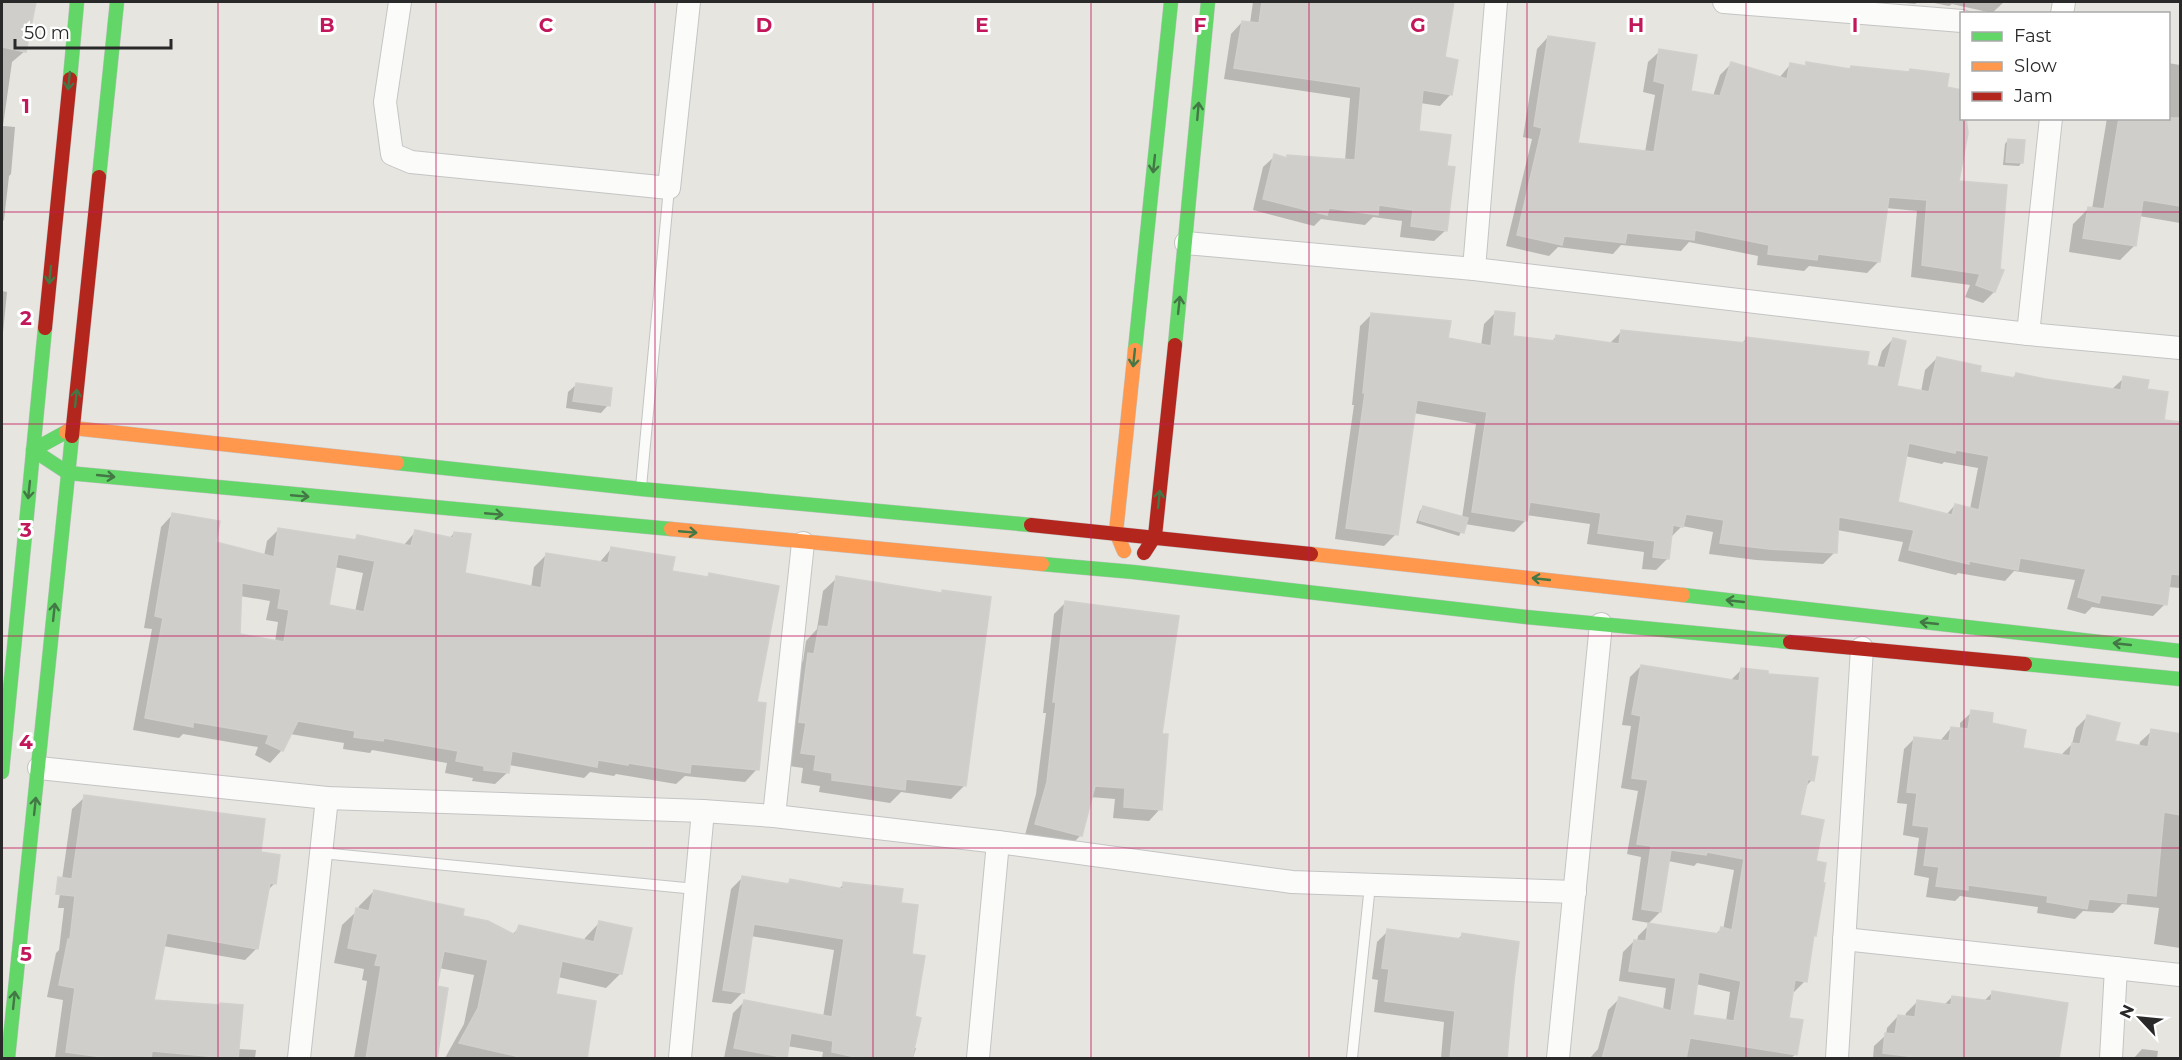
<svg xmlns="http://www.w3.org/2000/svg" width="2182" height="1060" viewBox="0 0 2182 1060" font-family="Montserrat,sans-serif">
  <rect width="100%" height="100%" fill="#e6e5e0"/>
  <g fill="#0003" fill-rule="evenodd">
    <path d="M 2,2 L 34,2 L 25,51 L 12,62 L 3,126 L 15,127 L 11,174 L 9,176 L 4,220 L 2,222 Z"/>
    <path d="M 1253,2 L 1453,2 L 1443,59 L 1451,94 L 1440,106 L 1420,103 L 1418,132 L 1445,167 L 1446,230 L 1434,241 L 1400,237 L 1402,221 L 1373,217 L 1365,225 L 1321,219 L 1314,226 L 1253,210 L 1263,167 L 1275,156 L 1285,159 L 1288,156 L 1345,161 L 1350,98 L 1224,79 L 1231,34 L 1242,22 L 1250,23 Z"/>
    <path d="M 1894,2 L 1918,2 L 1915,4 Z"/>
    <path d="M 1929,2 L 2004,2 L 1992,13 L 1952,4 L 1949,6 Z"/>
    <path d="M 1548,37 L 1576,144 L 1645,152 L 1655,95 L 1643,92 L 1648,62 L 1660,51 L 1689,92 L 1713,96 L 1720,75 L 1732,63 L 1779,78 L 1790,65 L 1804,67 L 1807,64 L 1849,70 L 1908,73 L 1910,71 L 1945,88 L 1958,182 L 1994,292 L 1983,303 L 1965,297 L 1970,285 L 1911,277 L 1917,211 L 1886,208 L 1879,261 L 1867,273 L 1809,266 L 1804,271 L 1757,265 L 1758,256 L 1689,242 L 1681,251 L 1621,245 L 1613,254 L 1558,247 L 1549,256 L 1506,246 L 1532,139 L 1523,137 L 1537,49 Z"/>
    <path d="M 2168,63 L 2180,65 L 2180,223 L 2139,216 L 2135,245 L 2120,260 L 2069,252 L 2073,224 L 2088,209 L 2092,209 L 2107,118 L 2168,118 Z"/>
    <path d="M 2008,140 L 2022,162 L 2019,166 L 2003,165 L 2005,144 Z"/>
    <path d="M 2,291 L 7,292 L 2,343 Z"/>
    <path d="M 1495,313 L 1511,338 L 1551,342 L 1557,336 L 1610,343 L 1622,331 L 1741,344 L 1746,339 L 1877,368 L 1882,351 L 1893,339 L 1895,387 L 1921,392 L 1925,370 L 1937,358 L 1978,373 L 2012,379 L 2016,374 L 2111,390 L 2124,378 L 2146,390 L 2162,422 L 2180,423 L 2180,588 L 2168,587 L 2165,604 L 2153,616 L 2092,607 L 2085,614 L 2067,609 L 2075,580 L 2014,571 L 2005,581 L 1958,573 L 1956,575 L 1898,561 L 1903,542 L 1837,530 L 1835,552 L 1823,564 L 1756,560 L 1709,554 L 1713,532 L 1682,526 L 1670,538 L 1668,558 L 1656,570 L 1642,569 L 1644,552 L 1587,544 L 1590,524 L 1526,515 L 1526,520 L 1514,532 L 1465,524 L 1459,536 L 1416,523 L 1420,511 L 1423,507 L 1462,518 L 1476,424 L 1413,413 L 1396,534 L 1384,546 L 1335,539 L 1354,405 L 1352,405 L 1360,326 L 1371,315 L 1447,339 L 1481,346 L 1484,324 ZM 1905,456 L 1942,464 L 1944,462 L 1978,468 L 1970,509 L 1955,505 L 1946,515 L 1896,504 Z"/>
    <path d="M 576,385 L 608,405 L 601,413 L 566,408 L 568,392 Z"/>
    <path d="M 173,514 L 214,543 L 264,556 L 267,541 L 279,529 L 353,541 L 357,537 L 403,546 L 416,531 L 449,539 L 454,533 L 464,574 L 531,588 L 534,567 L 546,555 L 599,563 L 611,549 L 670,572 L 706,579 L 710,575 L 756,704 L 757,769 L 745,782 L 685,776 L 676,784 L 616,774 L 614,776 L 590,772 L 584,778 L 509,765 L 508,772 L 495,784 L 472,781 L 473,778 L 445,773 L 447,763 L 372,750 L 370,753 L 343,749 L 344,743 L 290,734 L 282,750 L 270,763 L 255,755 L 258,747 L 183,734 L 179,738 L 133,730 L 152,629 L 144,628 L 161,527 ZM 334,567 L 363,573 L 355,612 L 328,606 ZM 240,596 L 270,601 L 266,620 L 278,622 L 275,642 L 238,635 Z"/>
    <path d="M 837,578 L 964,786 L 951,799 L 901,792 L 890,803 L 819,792 L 820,786 L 801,783 L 803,768 L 789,766 L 795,668 L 803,661 L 806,641 L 817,629 L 823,591 Z"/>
    <path d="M 1065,603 L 1160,735 L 1160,809 L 1149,821 L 1113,818 L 1115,799 L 1090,797 L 1080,836 L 1069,847 L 1025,835 L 1036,794 L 1046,713 L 1043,713 L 1054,614 Z"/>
    <path d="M 1641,666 L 1730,681 L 1741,670 L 1809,757 L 1812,780 L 1804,788 L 1798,817 L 1814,862 L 1815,935 L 1812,938 L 1805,981 L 1794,992 L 1791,991 L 1787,1019 L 1796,1054 L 1791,1058 L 1590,1058 L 1598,1049 L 1608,1010 L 1619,999 L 1663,1010 L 1666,988 L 1619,981 L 1623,952 L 1634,941 L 1637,942 L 1638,936 L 1649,925 L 1715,935 L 1721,929 L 1723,930 L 1734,870 L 1697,863 L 1694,866 L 1668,861 L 1660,912 L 1649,923 L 1632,920 L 1641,857 L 1627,854 L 1638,791 L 1621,788 L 1631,726 L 1622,725 L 1630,677 ZM 1696,984 L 1730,992 L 1726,1021 L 1691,1016 Z"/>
    <path d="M 1972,712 L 2021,749 L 2060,756 L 2072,744 L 2076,728 L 2087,717 L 2113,742 L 2139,747 L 2140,742 L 2152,731 L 2180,736 L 2180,948 L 2154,944 L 2159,908 L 2122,904 L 2113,913 L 2083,911 L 2075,919 L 2037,913 L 2038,907 L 1960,896 L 1955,901 L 1926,897 L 1929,878 L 1914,875 L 1919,838 L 1903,835 L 1907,804 L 1897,803 L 1904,749 L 1915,738 L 1940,741 L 1951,728 L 1960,730 L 1960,723 Z"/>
    <path d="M 85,797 L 259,854 L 275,883 L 267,891 L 257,948 L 245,960 L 163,946 L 152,1001 L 238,1049 L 256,1050 L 255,1058 L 55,1058 L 63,1000 L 47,997 L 56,953 L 59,950 L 64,908 L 58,908 L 72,809 Z"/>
    <path d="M 742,878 L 786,885 L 790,881 L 838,890 L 844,884 L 899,904 L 911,955 L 913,1048 L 916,1048 L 913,1058 L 822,1058 L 823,1052 L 787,1046 L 784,1058 L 724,1058 L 733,1013 L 744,1002 L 823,1017 L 834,950 L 751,936 L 743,992 L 731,1004 L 712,1002 L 731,889 Z"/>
    <path d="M 374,891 L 461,917 L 512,935 L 520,927 L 584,941 L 585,938 L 599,923 L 621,973 L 606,988 L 558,977 L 555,996 L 585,1058 L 445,1058 L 464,1024 L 474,975 L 439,968 L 435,987 L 435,1058 L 354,1058 L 367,981 L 362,980 L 364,969 L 334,963 L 342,925 L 358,910 L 359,906 Z"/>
    <path d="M 1388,931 L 1457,940 L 1462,935 L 1504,1058 L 1441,1058 L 1444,1022 L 1374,1012 L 1378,980 L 1372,979 L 1377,942 Z"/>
    <path d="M 1993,992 L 2057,1058 L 1873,1058 L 1874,1046 L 1886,1035 L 1887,1028 L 1898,1016 L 1905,1017 L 1906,1013 L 1917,1002 L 1944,1005 L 1952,997 L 1984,1001 Z"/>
    <path d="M 2142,1049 L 2158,1051 L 2157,1058 L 2134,1058 Z"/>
  </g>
  <g fill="#cfcecb" stroke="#d1d0cc" stroke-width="1.5" fill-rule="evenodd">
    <path d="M 2,2 L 36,2 L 26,52 L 2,47 Z"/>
    <path d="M 1262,2 L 1454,2 L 1445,57 L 1458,60 L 1452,95 L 1423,90 L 1419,131 L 1451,135 L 1447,166 L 1455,167 L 1447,231 L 1411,226 L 1413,210 L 1379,205 L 1378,215 L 1329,208 L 1327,215 L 1263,199 L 1274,154 L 1287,158 L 1287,155 L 1355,160 L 1361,87 L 1234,68 L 1242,21 L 1259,23 Z"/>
    <path d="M 1548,36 L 1595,43 L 1578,143 L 1654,152 L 1665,84 L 1654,81 L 1659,49 L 1697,55 L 1691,91 L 1720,96 L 1731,62 L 1787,79 L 1790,63 L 1806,66 L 1806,62 L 1850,69 L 1851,66 L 1909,72 L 1910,69 L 1949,74 L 1947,87 L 1962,90 L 1962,118 L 1966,118 L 1968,133 L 1959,181 L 2007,185 L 2000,269 L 2004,270 L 1995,292 L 1976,285 L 1980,274 L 1922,265 L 1927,200 L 1889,197 L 1880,262 L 1818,254 L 1817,260 L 1768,254 L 1769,245 L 1695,230 L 1694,240 L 1627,233 L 1625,243 L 1564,236 L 1562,245 L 1517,235 L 1542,128 L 1534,126 Z"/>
    <path d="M 2119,118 L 2181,118 L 2181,206 L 2143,200 L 2136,246 L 2083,238 L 2088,207 L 2104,209 Z"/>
    <path d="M 2008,139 L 2025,140 L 2023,163 L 2006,162 Z"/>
    <path d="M 1495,311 L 1515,313 L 1513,336 L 1555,341 L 1556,335 L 1619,344 L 1621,330 L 1745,343 L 1746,337 L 1869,352 L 1867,365 L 1885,368 L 1893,338 L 1906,341 L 1897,386 L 1929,392 L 1937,357 L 1981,366 L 1980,372 L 2015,378 L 2016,373 L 2045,379 L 2121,390 L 2123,376 L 2149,380 L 2147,389 L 2168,392 L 2164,420 L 2181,422 L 2181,575 L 2171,574 L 2167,605 L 2101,595 L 2099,603 L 2078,597 L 2086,569 L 2020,558 L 2018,570 L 1969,561 L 1969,564 L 1909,550 L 1914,530 L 1839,517 L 1837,553 L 1769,549 L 1720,543 L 1724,520 L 1686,514 L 1683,527 L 1673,525 L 1669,559 L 1653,557 L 1655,541 L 1598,533 L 1601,513 L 1530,502 L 1527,521 L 1472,512 L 1487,412 L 1417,400 L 1398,535 L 1346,528 L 1365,393 L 1363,393 L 1371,313 L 1451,321 L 1448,338 L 1491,346 ZM 1909,443 L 1955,453 L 1956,450 L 1989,456 L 1979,510 L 1955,504 L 1952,515 L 1898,502 Z"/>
    <path d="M 576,383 L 612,388 L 610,406 L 573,401 Z"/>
    <path d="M 1423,506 L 1468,518 L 1464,533 L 1419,520 Z"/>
    <path d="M 172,513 L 220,521 L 216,542 L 274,557 L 278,528 L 356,540 L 357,535 L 411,546 L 415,530 L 453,538 L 454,532 L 471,534 L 465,573 L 541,588 L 546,553 L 608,563 L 611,547 L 675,557 L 672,571 L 708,577 L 709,573 L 779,586 L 757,702 L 766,703 L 759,770 L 691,764 L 690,773 L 628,763 L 628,765 L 598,760 L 597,767 L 512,751 L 509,773 L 484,770 L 484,766 L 456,761 L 458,751 L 384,738 L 383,741 L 354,737 L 355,731 L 298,721 L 283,751 L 266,743 L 269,735 L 193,722 L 193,727 L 145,718 L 163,618 L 155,616 ZM 338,554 L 375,561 L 364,612 L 329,605 ZM 242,583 L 281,589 L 278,608 L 289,610 L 284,642 L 240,634 Z"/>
    <path d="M 836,576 L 942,593 L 942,590 L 991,597 L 966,786 L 906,779 L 905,790 L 832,780 L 832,773 L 814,770 L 816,755 L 801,753 L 806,723 L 799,722 L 808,653 L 814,654 L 819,626 L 828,627 Z"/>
    <path d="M 1065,601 L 1179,616 L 1162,734 L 1168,734 L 1162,810 L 1124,807 L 1125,788 L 1095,786 L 1082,836 L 1035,824 L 1047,782 L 1056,702 L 1053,702 Z"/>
    <path d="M 1641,665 L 1739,681 L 1741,668 L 1768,671 L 1768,674 L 1818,678 L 1811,756 L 1818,757 L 1814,781 L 1808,779 L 1800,815 L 1824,820 L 1816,861 L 1826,863 L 1823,883 L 1825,883 L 1816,936 L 1814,935 L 1807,982 L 1795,980 L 1789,1018 L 1803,1020 L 1797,1055 L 1690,1038 L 1686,1059 L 1602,1059 L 1619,997 L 1671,1011 L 1676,978 L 1629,971 L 1634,940 L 1646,941 L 1648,923 L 1719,934 L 1721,927 L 1732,930 L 1744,859 L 1707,852 L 1706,855 L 1671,850 L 1661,912 L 1642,909 L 1651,846 L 1637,844 L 1648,780 L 1632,778 L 1641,716 L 1632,714 ZM 1699,972 L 1741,981 L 1734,1021 L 1693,1015 Z"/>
    <path d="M 1971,710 L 1993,713 L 1992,723 L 2026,730 L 2023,748 L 2070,756 L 2072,743 L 2080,744 L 2087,715 L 2120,723 L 2115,741 L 2148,747 L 2151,729 L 2181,734 L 2181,815 L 2164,812 L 2156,896 L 2127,893 L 2126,903 L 2089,899 L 2087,909 L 2047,902 L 2048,896 L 1968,885 L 1968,890 L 1936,886 L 1939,867 L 1924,865 L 1929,827 L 1913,825 L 1917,793 L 1907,792 L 1914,737 L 1949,741 L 1951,727 L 1968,729 Z"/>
    <path d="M 84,795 L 265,819 L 261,852 L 280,855 L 276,884 L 270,883 L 258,949 L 167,933 L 154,1000 L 220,1005 L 220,1003 L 243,1005 L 238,1059 L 152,1051 L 151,1059 L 117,1059 L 66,1052 L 75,988 L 59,985 L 68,939 L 70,939 L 75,896 L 56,894 L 58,877 L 72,879 Z"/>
    <path d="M 742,876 L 789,884 L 790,879 L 843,889 L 843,882 L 903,889 L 901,903 L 918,905 L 912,954 L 925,956 L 915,1016 L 921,1018 L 912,1059 L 864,1059 L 832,1052 L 833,1041 L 791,1033 L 787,1058 L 734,1048 L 744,1000 L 832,1017 L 844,939 L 754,924 L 744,993 L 723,990 Z"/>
    <path d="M 374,890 L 464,909 L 463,916 L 488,921 L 515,935 L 519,925 L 594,942 L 599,921 L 632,928 L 622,974 L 562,961 L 556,994 L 596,1001 L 587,1059 L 516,1059 L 516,1056 L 459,1043 L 478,1008 L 488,960 L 444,951 L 437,986 L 448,988 L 437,1059 L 366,1059 L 381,966 L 375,965 L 378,954 L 348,948 L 356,908 L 369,911 Z"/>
    <path d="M 1387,929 L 1461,939 L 1462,933 L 1519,942 L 1514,981 L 1507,1059 L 1450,1059 L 1455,1011 L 1385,1001 L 1389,969 L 1382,968 Z"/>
    <path d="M 1992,991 L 2068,1003 L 2059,1059 L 1931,1059 L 1883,1053 L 1885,1033 L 1895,1034 L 1898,1015 L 1915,1017 L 1917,1000 L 1951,1005 L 1952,996 L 1991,1001 Z"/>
  </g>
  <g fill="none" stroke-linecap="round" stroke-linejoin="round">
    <g stroke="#c4c4c5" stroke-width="12">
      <g id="lane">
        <path d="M 641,487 L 669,188"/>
        <path d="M 321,853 L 696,889"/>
        <path d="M 1352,1058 L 1370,885"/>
      </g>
    </g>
    <g stroke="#c4c4c5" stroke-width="24">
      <g id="street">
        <path d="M 400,2 L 385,102 L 392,154 L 411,162 L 669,188 L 689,2"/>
        <path d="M 1724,2 L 1962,21"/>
        <path d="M 2062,14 L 2064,2"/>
        <path d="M 1186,243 L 1474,269 L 2028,334 L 2180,348"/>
        <path d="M 1474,269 L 1496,2"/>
        <path d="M 2028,334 L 2051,118"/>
        <path d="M 39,768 L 327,798 L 703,811 L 774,816 L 998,842 L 1292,882 L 1575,892"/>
        <path d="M 774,816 L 803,543"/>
        <path d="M 1844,939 L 2180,975"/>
        <path d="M 299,1058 L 327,798"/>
        <path d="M 680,1058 L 703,811"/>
        <path d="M 978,1058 L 998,842"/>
        <path d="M 1558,1058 L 1601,624"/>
        <path d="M 1837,1058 L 1862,648"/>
        <path d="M 2111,1058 L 2116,968"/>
      </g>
    </g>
    <g stroke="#c4c4c5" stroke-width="15">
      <g id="fast">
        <path d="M 70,79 L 77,2"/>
        <path d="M 99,177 L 117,2"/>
        <path d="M 1175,345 L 1208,2"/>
        <path d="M 1135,350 L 1171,2"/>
        <path d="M 66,432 L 33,450 L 68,473 L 671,529"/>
        <path d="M 397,463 L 641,489 L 1031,525"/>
        <path d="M 1042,564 L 1133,572 L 1526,617 L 1790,642"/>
        <path d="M 1683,595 L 2180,651"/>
        <path d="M 2025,664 L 2180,679"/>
        <path d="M 2,772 L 45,328"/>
        <path d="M 8,1058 L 72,436"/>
      </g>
    </g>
    <g stroke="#c4c4c5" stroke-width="15">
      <g id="slow">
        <path d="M 66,432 L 73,428 L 397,463"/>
        <path d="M 671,529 L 1042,564"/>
        <path d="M 1124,551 L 1116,532 L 1135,350"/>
        <path d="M 1311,554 L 1683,595"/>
      </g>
    </g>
    <g stroke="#c4c4c5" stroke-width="15">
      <g id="jam">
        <path d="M 45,328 L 70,79"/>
        <path d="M 72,436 L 99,177"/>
        <path d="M 1031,525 L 1311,554"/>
        <path d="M 1144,553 L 1155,536 L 1175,345"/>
        <path d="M 1790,642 L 2025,664"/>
      </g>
    </g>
    <use href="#lane" stroke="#fbfbfa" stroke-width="10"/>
    <use href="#street" stroke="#fbfbfa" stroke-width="22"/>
    <use href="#fast" stroke="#63d668" stroke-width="14"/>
    <use href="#slow" stroke="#ff974d" stroke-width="14"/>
    <use href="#jam" stroke="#b3261e" stroke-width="14"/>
  </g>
  <defs><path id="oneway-shaft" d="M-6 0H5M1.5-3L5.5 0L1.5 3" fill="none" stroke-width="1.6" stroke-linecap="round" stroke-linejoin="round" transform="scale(1.5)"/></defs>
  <g stroke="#437745">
    <use href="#oneway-shaft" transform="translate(69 81) rotate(96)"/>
    <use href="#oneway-shaft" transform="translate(1198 111) rotate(-85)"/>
    <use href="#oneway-shaft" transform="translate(1154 164) rotate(96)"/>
    <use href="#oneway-shaft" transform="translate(50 275) rotate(96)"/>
    <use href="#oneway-shaft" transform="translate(1179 305) rotate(-84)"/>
    <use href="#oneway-shaft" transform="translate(1134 358) rotate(96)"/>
    <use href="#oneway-shaft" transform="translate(76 398) rotate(-84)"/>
    <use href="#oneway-shaft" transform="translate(106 476) rotate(6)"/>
    <use href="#oneway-shaft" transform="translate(29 490) rotate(96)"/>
    <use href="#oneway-shaft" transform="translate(300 496) rotate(5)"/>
    <use href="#oneway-shaft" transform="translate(1159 499) rotate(-84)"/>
    <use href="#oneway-shaft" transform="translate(494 514) rotate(5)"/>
    <use href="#oneway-shaft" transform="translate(688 532) rotate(5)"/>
    <use href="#oneway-shaft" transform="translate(1541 579) rotate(-174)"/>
    <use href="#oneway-shaft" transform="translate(1735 601) rotate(-174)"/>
    <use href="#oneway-shaft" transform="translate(54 612) rotate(-84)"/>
    <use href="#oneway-shaft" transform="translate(1929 623) rotate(-174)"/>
    <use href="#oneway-shaft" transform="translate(2122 644) rotate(-174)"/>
    <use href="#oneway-shaft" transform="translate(35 806) rotate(-84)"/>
    <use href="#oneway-shaft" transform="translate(14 1000) rotate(-84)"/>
  </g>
  <path fill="none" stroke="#c2185b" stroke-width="1.5" stroke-opacity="0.55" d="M 218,2 L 218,1058M 436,2 L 436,1058M 655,2 L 655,1058M 873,2 L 873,1058M 1091,2 L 1091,1058M 1309,2 L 1309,1058M 1527,2 L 1527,1058M 1746,2 L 1746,1058M 1964,2 L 1964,14M 1964,118 L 1964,1058M 2,212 L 2180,212M 2,424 L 2180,424M 2,636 L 2180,636M 2,848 L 2180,848"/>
  <g font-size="20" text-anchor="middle" font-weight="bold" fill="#c2185b" stroke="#fff" stroke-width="6" stroke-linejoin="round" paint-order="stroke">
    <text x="327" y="32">B</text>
    <text x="546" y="32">C</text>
    <text x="764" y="32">D</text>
    <text x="982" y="32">E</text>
    <text x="1200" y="32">F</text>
    <text x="1418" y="32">G</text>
    <text x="1636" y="32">H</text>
    <text x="1855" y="32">I</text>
    <text x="26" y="113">1</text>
    <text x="26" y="325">2</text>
    <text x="26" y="537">3</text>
    <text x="26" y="749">4</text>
    <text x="26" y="961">5</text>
  </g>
  <rect width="2182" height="1060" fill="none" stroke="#292929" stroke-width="6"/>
  <rect x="1960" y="12" width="210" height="108" fill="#ffffff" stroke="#a9a9a9" stroke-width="1.5"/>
  <rect x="1972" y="32" width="30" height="9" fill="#63d668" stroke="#a9a9a9" stroke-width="1.5"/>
  <text x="2014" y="42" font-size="18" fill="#292929">Fast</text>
  <rect x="1972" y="62" width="30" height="9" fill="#ff974d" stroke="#a9a9a9" stroke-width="1.5"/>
  <text x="2014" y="72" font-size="18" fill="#292929">Slow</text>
  <rect x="1972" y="92" width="30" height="9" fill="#b3261e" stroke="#a9a9a9" stroke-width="1.5"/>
  <text x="2014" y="102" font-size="18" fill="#292929">Jam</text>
  <g transform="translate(2140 1018) rotate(296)" stroke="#ffffff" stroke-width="4.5" paint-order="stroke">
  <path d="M0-4.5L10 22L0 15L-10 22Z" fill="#292929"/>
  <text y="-9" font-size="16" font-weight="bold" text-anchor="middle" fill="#292929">N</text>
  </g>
  <path d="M15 39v9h156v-9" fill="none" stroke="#292929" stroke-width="3"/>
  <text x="24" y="39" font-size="18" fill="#292929" stroke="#ffffff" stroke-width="4.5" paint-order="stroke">50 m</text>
</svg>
